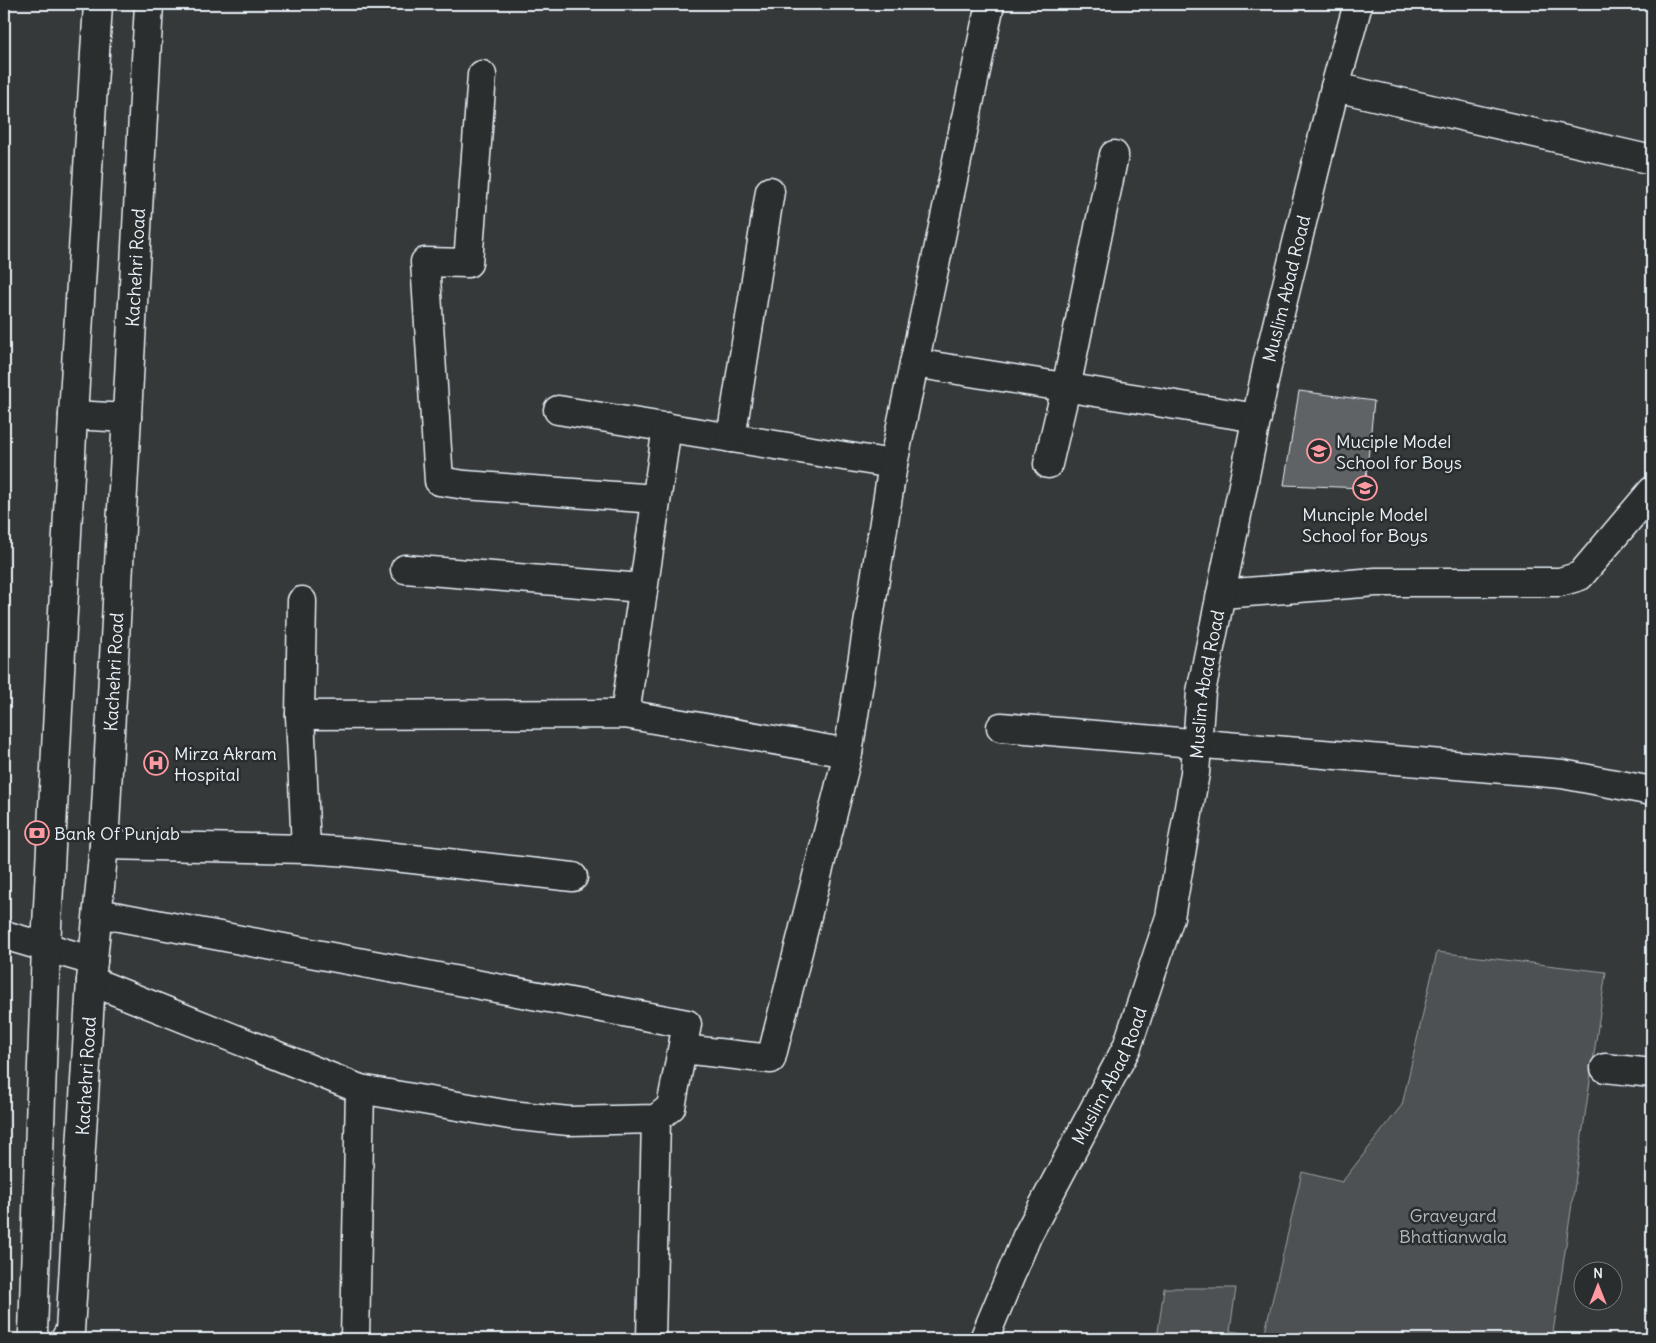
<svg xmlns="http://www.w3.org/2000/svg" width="1656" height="1343" viewBox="0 0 1656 1343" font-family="Delius,sans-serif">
  <rect width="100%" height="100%" fill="#35393a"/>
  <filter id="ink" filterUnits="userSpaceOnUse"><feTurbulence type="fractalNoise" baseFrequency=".02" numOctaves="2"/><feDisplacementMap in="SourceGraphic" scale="10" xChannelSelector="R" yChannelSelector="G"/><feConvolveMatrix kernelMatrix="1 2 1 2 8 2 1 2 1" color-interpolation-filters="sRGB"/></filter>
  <g filter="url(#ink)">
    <path fill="#4d5152" stroke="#9aa1a5" d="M 1437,952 L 1606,972 L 1553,1333 L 1616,1339 L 1157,1339 L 1164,1288 L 1236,1288 L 1230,1331 L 1264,1336 L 1302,1172 L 1342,1182 L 1402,1105 Z"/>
    <path fill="#5f6365" stroke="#e8f1f8" d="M 1299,391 L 1374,401 L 1365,488 L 1284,485 Z"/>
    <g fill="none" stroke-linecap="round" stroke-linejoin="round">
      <g stroke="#e8f1f8" stroke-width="31">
        <g id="street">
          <path d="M 482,75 L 468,263 L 425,262 L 439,481 L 465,485 L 656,499"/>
          <path d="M 1335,87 L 1652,160"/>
          <path d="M 914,363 L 1257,418"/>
          <path d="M 558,410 L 893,464"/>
          <path d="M 731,438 L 770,191"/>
          <path d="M 1048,464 L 1066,388 L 1114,155"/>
          <path d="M 405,569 L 642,588"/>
          <path d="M 1221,594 L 1376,582 L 1560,582 L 1580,576 L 1652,491"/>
          <path d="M 625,714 L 667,427"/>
          <path d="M 300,715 L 302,601"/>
          <path d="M 1001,727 L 1562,774 L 1652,791"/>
          <path d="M 104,845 L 306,849 L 350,852 L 573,877"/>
          <path d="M 306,849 L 300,715 L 625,714 L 848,753"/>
          <path d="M 91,981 L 360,1089 L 510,1115 L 569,1121 L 656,1119 L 671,1107 L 687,1024 L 98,913"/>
          <path d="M 683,1049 L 771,1059 L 848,753 L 893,464 L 990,4"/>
          <path d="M 1605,1068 L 1652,1073"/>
          <path d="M 355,1339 L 360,1089"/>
          <path d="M 651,1339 L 656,1119"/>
        </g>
      </g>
      <g stroke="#e8f1f8" stroke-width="31">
        <g id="secondary">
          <path d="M 73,415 L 127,418"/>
          <path d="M 4,935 L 93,961"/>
          <path d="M 35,1339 L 33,1333 L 46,946 L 73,415 L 98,4"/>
          <path id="s1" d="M 65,1339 L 70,1331 L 91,981 L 104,845 L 149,4"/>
          <path id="s2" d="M 984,1339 L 1027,1236 L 1127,1047 L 1170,917 L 1195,773 L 1201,692 L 1268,362 L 1335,87 L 1358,4"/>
        </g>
      </g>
      <use href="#street" stroke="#2a2d2e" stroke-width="28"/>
      <use href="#secondary" stroke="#2a2d2e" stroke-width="28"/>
    </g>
  </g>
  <defs>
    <g id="school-ring" transform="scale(1.25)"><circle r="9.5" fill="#2a2d2e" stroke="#ff9aa2" stroke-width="1.5"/><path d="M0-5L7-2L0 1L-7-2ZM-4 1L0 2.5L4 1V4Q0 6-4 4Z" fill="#ff9aa2"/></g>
    <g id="hospital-ring" transform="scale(1.25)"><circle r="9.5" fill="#2a2d2e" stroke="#ff9aa2" stroke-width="1.5"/><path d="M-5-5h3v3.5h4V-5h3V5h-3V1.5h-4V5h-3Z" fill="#ff9aa2"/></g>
    <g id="bank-ring" transform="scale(1.25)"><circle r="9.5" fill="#2a2d2e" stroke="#ff9aa2" stroke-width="1.5"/><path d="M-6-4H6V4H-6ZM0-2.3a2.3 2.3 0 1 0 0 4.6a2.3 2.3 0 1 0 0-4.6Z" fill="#ff9aa2"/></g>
  </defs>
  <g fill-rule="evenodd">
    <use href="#school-ring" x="1319" y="451"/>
    <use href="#school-ring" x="1365" y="488"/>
    <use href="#hospital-ring" x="156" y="763"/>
    <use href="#bank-ring" x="37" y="833"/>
  </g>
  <g text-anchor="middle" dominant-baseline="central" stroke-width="5" stroke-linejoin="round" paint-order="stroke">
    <g font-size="18" fill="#e8f1f8" stroke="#2a2d2e">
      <text stroke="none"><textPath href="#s1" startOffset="1075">Kachehri Road</textPath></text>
      <text stroke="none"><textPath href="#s2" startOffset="1102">Muslim Abad Road</textPath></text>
      <text stroke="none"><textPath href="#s1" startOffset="670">Kachehri Road</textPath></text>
      <text stroke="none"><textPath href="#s2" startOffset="698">Muslim Abad Road</textPath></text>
      <text stroke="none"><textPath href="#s2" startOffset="292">Muslim Abad Road</textPath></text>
      <text stroke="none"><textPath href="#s1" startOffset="265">Kachehri Road</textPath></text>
    </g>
    <g font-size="18" fill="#e8f1f8" stroke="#2a2d2e" text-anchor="start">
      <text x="1336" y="441">Muciple Model<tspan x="1336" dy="21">School for Boys</tspan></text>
      <text x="1365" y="514" text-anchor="middle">Munciple Model<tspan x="1365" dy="21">School for Boys</tspan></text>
      <text x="174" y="753">Mirza Akram<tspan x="174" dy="21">Hospital</tspan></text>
      <text x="54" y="833">Bank Of Punjab</text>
    </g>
    <g font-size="18" fill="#b2b9be" stroke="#2a2d2e">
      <text x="1453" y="1215">Graveyard<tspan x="1453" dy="21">Bhattianwala</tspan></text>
    </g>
  </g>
  <rect width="1656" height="1343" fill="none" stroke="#2a2d2e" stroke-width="20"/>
  <rect x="10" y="10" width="1636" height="1323" fill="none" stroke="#e8f1f8" stroke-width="2" filter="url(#ink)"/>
  <g transform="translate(1598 1286)"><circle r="24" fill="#2a2d2e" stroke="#767b7f"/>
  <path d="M0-4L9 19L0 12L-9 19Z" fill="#ff9aa2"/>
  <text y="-8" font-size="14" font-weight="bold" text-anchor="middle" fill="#e8f1f8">N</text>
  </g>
</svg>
